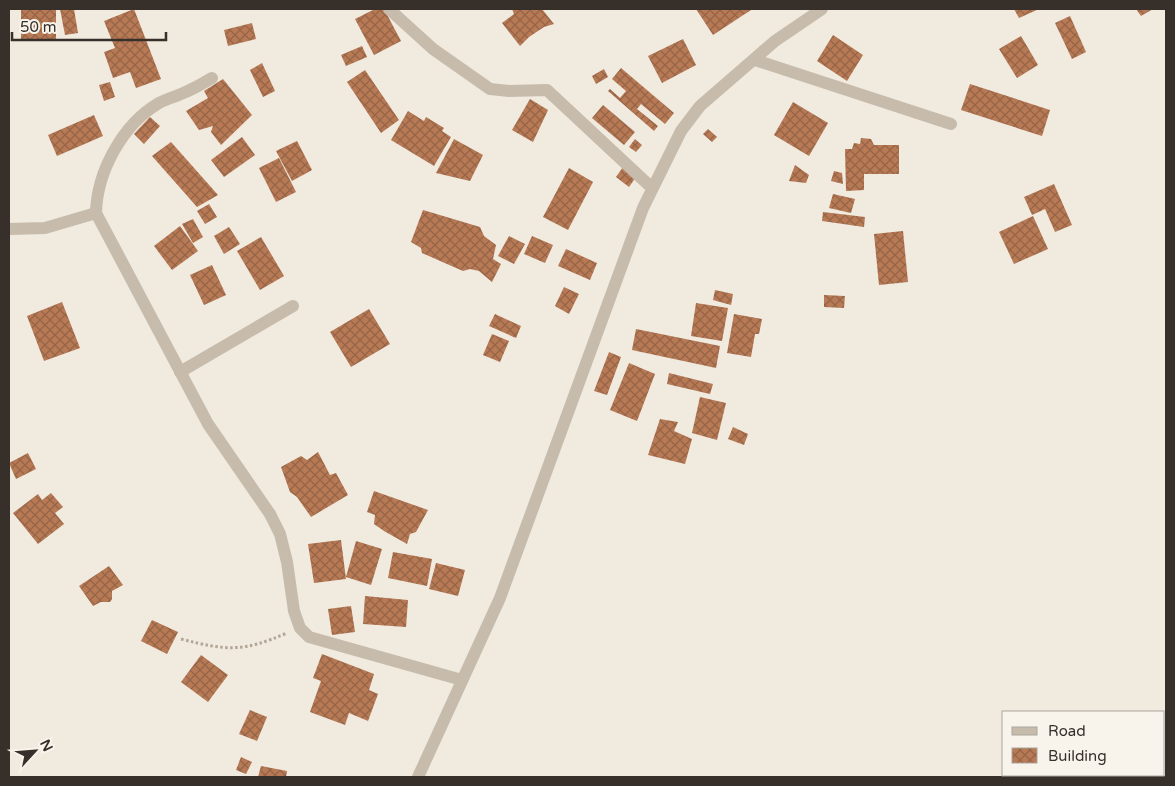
<svg xmlns="http://www.w3.org/2000/svg" width="1175" height="786" viewBox="0 0 1175 786" font-family="'Varela Round',sans-serif">
  <defs>
    <pattern id="building-cross-hatch" width="8" height="8" patternUnits="userSpaceOnUse" patternTransform="scale(1.25)"><rect width="8" height="8" fill="#b87a55"/><path d="M0 0l8 8M0 8l8-8" fill="none" stroke="#966447"/></pattern>
  </defs>
  <rect width="100%" height="100%" fill="#f0eadf"/>
  <g fill="url(#building-cross-hatch)">
    <rect x="21" y="9" width="35" height="31"/>
    <path d="M 60,9 L 74,9 L 78,33 L 65,35 Z"/>
    <path d="M 134,9 L 161,79 L 136,88 L 130,72 L 113,78 L 104,52 L 115,48 L 104,21 Z"/>
    <path d="M 375,9 L 384,9 L 401,41 L 374,55 L 355,19 Z"/>
    <path d="M 512,9 L 542,9 L 554,24 L 544,27 L 529,37 L 520,46 L 502,23 L 514,14 Z"/>
    <path d="M 696,9 L 750,9 L 751,10 L 713,35 Z"/>
    <path d="M 1014,9 L 1039,9 L 1019,18 Z"/>
    <path d="M 1136,9 L 1153,9 L 1141,16 Z"/>
    <path d="M 1070,16 L 1086,52 L 1072,59 L 1055,23 Z"/>
    <path d="M 252,23 L 256,39 L 228,46 L 224,30 Z"/>
    <path d="M 833,35 L 863,55 L 847,81 L 817,61 Z"/>
    <path d="M 1021,36 L 1038,65 L 1017,78 L 999,49 Z"/>
    <path d="M 683,39 L 696,65 L 662,83 L 648,56 Z"/>
    <path d="M 362,46 L 367,57 L 346,66 L 341,55 Z"/>
    <path d="M 262,63 L 275,91 L 263,97 L 250,70 Z"/>
    <path d="M 621,68 L 674,113 L 665,124 L 641,104 L 637,109 L 658,126 L 654,131 L 608,91 L 610,89 L 620,98 L 626,91 L 612,79 Z"/>
    <path d="M 604,69 L 608,77 L 596,84 L 592,76 Z"/>
    <path d="M 365,70 L 399,120 L 381,133 L 347,82 Z"/>
    <path d="M 223,79 L 252,115 L 221,145 L 211,132 L 213,126 L 199,130 L 186,111 L 208,98 L 204,91 Z"/>
    <path d="M 110,82 L 115,97 L 104,101 L 99,85 Z"/>
    <path d="M 970,84 L 1050,110 L 1042,136 L 961,110 Z"/>
    <path d="M 530,99 L 548,110 L 533,142 L 512,130 Z"/>
    <path d="M 793,102 L 828,123 L 809,156 L 774,135 Z"/>
    <path d="M 603,105 L 635,132 L 624,145 L 592,118 Z"/>
    <path d="M 408,111 L 424,121 L 426,117 L 444,128 L 442,131 L 451,137 L 434,166 L 391,140 Z"/>
    <path d="M 94,115 L 103,136 L 57,156 L 48,135 Z"/>
    <path d="M 150,117 L 160,126 L 144,144 L 134,134 Z"/>
    <path d="M 708,129 L 717,137 L 712,142 L 703,134 Z"/>
    <path d="M 242,137 L 255,155 L 224,177 L 211,160 Z"/>
    <path d="M 861,138 L 871,139 L 874,145 L 899,145 L 899,174 L 864,174 L 864,190 L 846,191 L 845,149 L 852,149 L 854,143 L 860,144 Z"/>
    <path d="M 454,139 L 483,155 L 470,181 L 436,173 Z"/>
    <path d="M 635,139 L 642,145 L 636,152 L 629,147 Z"/>
    <path d="M 297,141 L 312,170 L 292,181 L 276,151 Z"/>
    <path d="M 171,142 L 218,195 L 197,207 L 152,156 Z"/>
    <path d="M 279,158 L 296,192 L 276,202 L 259,168 Z"/>
    <path d="M 795,165 L 809,175 L 806,183 L 789,181 Z"/>
    <path d="M 623,167 L 636,177 L 629,187 L 616,177 Z"/>
    <path d="M 569,168 L 593,182 L 568,230 L 543,217 Z"/>
    <path d="M 834,171 L 842,173 L 843,184 L 831,181 Z"/>
    <path d="M 1054,184 L 1072,225 L 1055,232 L 1045,209 L 1032,215 L 1024,197 Z"/>
    <path d="M 833,194 L 855,199 L 851,213 L 829,208 Z"/>
    <path d="M 209,204 L 217,217 L 205,224 L 197,211 Z"/>
    <path d="M 423,210 L 480,227 L 484,236 L 496,245 L 493,259 L 501,264 L 492,282 L 479,271 L 470,269 L 463,271 L 422,253 L 421,248 L 411,242 Z"/>
    <path d="M 823,212 L 865,217 L 864,227 L 822,221 Z"/>
    <path d="M 1033,216 L 1048,249 L 1014,264 L 999,232 Z"/>
    <path d="M 193,219 L 203,237 L 193,243 L 182,224 Z"/>
    <path d="M 180,226 L 198,251 L 172,270 L 154,246 Z"/>
    <path d="M 229,227 L 240,244 L 224,254 L 214,236 Z"/>
    <path d="M 903,231 L 908,282 L 879,285 L 874,234 Z"/>
    <path d="M 509,236 L 525,244 L 514,264 L 498,256 Z"/>
    <path d="M 532,236 L 553,245 L 545,263 L 524,254 Z"/>
    <path d="M 261,237 L 284,276 L 260,290 L 237,251 Z"/>
    <path d="M 566,249 L 597,263 L 590,280 L 558,266 Z"/>
    <path d="M 212,265 L 226,295 L 204,305 L 190,275 Z"/>
    <path d="M 564,287 L 579,294 L 569,314 L 555,306 Z"/>
    <path d="M 715,290 L 733,294 L 731,305 L 713,300 Z"/>
    <path d="M 824,295 L 845,296 L 844,308 L 824,307 Z"/>
    <path d="M 62,302 L 80,348 L 44,361 L 27,316 Z"/>
    <path d="M 696,303 L 728,308 L 722,341 L 691,336 Z"/>
    <path d="M 369,309 L 390,344 L 351,367 L 330,332 Z"/>
    <path d="M 495,314 L 521,326 L 516,338 L 489,326 Z"/>
    <path d="M 734,314 L 762,319 L 759,334 L 755,334 L 751,357 L 727,353 Z"/>
    <path d="M 636,329 L 720,346 L 716,368 L 632,350 Z"/>
    <path d="M 492,334 L 509,341 L 500,362 L 483,355 Z"/>
    <path d="M 609,352 L 621,357 L 607,395 L 594,391 Z"/>
    <path d="M 629,363 L 655,374 L 637,421 L 610,410 Z"/>
    <path d="M 669,373 L 713,384 L 710,394 L 667,384 Z"/>
    <path d="M 700,397 L 726,403 L 717,440 L 692,433 Z"/>
    <path d="M 660,419 L 678,422 L 674,431 L 692,439 L 685,464 L 648,455 Z"/>
    <path d="M 733,427 L 748,434 L 744,445 L 728,439 Z"/>
    <path d="M 318,452 L 330,475 L 336,473 L 348,495 L 311,517 L 297,497 L 290,492 L 281,467 L 301,456 L 307,460 Z"/>
    <path d="M 28,453 L 36,469 L 16,479 L 9,463 Z"/>
    <path d="M 374,491 L 428,510 L 416,532 L 410,534 L 407,544 L 384,531 L 374,524 L 375,515 L 367,512 Z"/>
    <path d="M 51,493 L 63,507 L 55,513 L 64,524 L 38,544 L 13,513 L 38,494 L 42,500 Z"/>
    <path d="M 341,540 L 346,579 L 314,583 L 308,544 Z"/>
    <path d="M 356,541 L 382,549 L 371,585 L 346,577 Z"/>
    <path d="M 393,552 L 432,559 L 427,586 L 388,578 Z"/>
    <path d="M 436,563 L 465,570 L 458,596 L 429,589 Z"/>
    <path d="M 109,566 L 123,585 L 112,591 L 112,599 L 110,602 L 101,602 L 93,606 L 79,586 Z"/>
    <path d="M 365,596 L 408,600 L 406,627 L 363,624 Z"/>
    <path d="M 351,606 L 355,632 L 332,635 L 328,609 Z"/>
    <path d="M 152,620 L 178,632 L 167,654 L 141,641 Z"/>
    <path d="M 322,654 L 374,674 L 369,690 L 378,694 L 368,721 L 349,713 L 345,725 L 310,712 L 321,681 L 313,678 Z"/>
    <path d="M 201,655 L 228,675 L 208,702 L 181,682 Z"/>
    <path d="M 250,710 L 267,717 L 257,741 L 239,734 Z"/>
    <path d="M 241,757 L 252,762 L 246,774 L 236,770 Z"/>
    <path d="M 261,766 L 287,771 L 286,777 L 258,777 Z"/>
  </g>
  <g fill="none" stroke-linecap="round" stroke-linejoin="round">
    <path stroke="#b2a696" stroke-width="3" stroke-dasharray="2.5 2.5" stroke-linecap="butt" d="M 181,639 C 227,651 243,652 287,633"/>
    <g stroke="#c7bcac" stroke-width="12">
      <path d="M 389,9 L 433,49 L 490,89 L 509,91 L 547,90 L 652,188"/>
      <path d="M 755,60 L 951,124"/>
      <path d="M 212,78 C 202,84 191,90 181,94 C 174,97 166,99 159,103 C 123,124 97,171 96,213 L 208,424 L 270,514 L 280,534 L 287,562 L 294,611 L 300,628 L 309,637 L 462,680"/>
      <path d="M 9,229 L 45,228 L 96,213"/>
      <path d="M 180,372 L 293,306"/>
      <path d="M 418,777 L 500,598 L 643,208 L 681,131 L 700,106 L 775,41 L 822,9"/>
    </g>
  </g>
  <rect width="1175" height="786" fill="none" stroke="#362f2a" stroke-width="20"/>
  <rect x="1002" y="711" width="162" height="65" fill="#f8f4eb" stroke="#aaa59e"/>
  <rect x="1012" y="727" width="25" height="8" fill="#c7bcac" stroke="#aaa59e"/>
  <text x="1048" y="736" font-size="15" fill="#362f2a">Road</text>
  <rect x="1012" y="748" width="25" height="15" fill="url(#building-cross-hatch)" stroke="#aaa59e"/>
  <text x="1048" y="761" font-size="15" fill="#362f2a">Building</text>
  <g transform="translate(35 751) rotate(64)" stroke="#f8f4eb" stroke-width="4" paint-order="stroke">
  <path d="M0-4L9 19L0 12L-9 19Z" fill="#362f2a"/>
  <text y="-8" font-size="14" font-weight="bold" text-anchor="middle" fill="#362f2a">N</text>
  </g>
  <path d="M12 32v8h154v-8" fill="none" stroke="#362f2a" stroke-width="2.5"/>
  <text x="20" y="32" font-size="15" fill="#362f2a" stroke="#f8f4eb" stroke-width="4" paint-order="stroke">50 m</text>
</svg>
